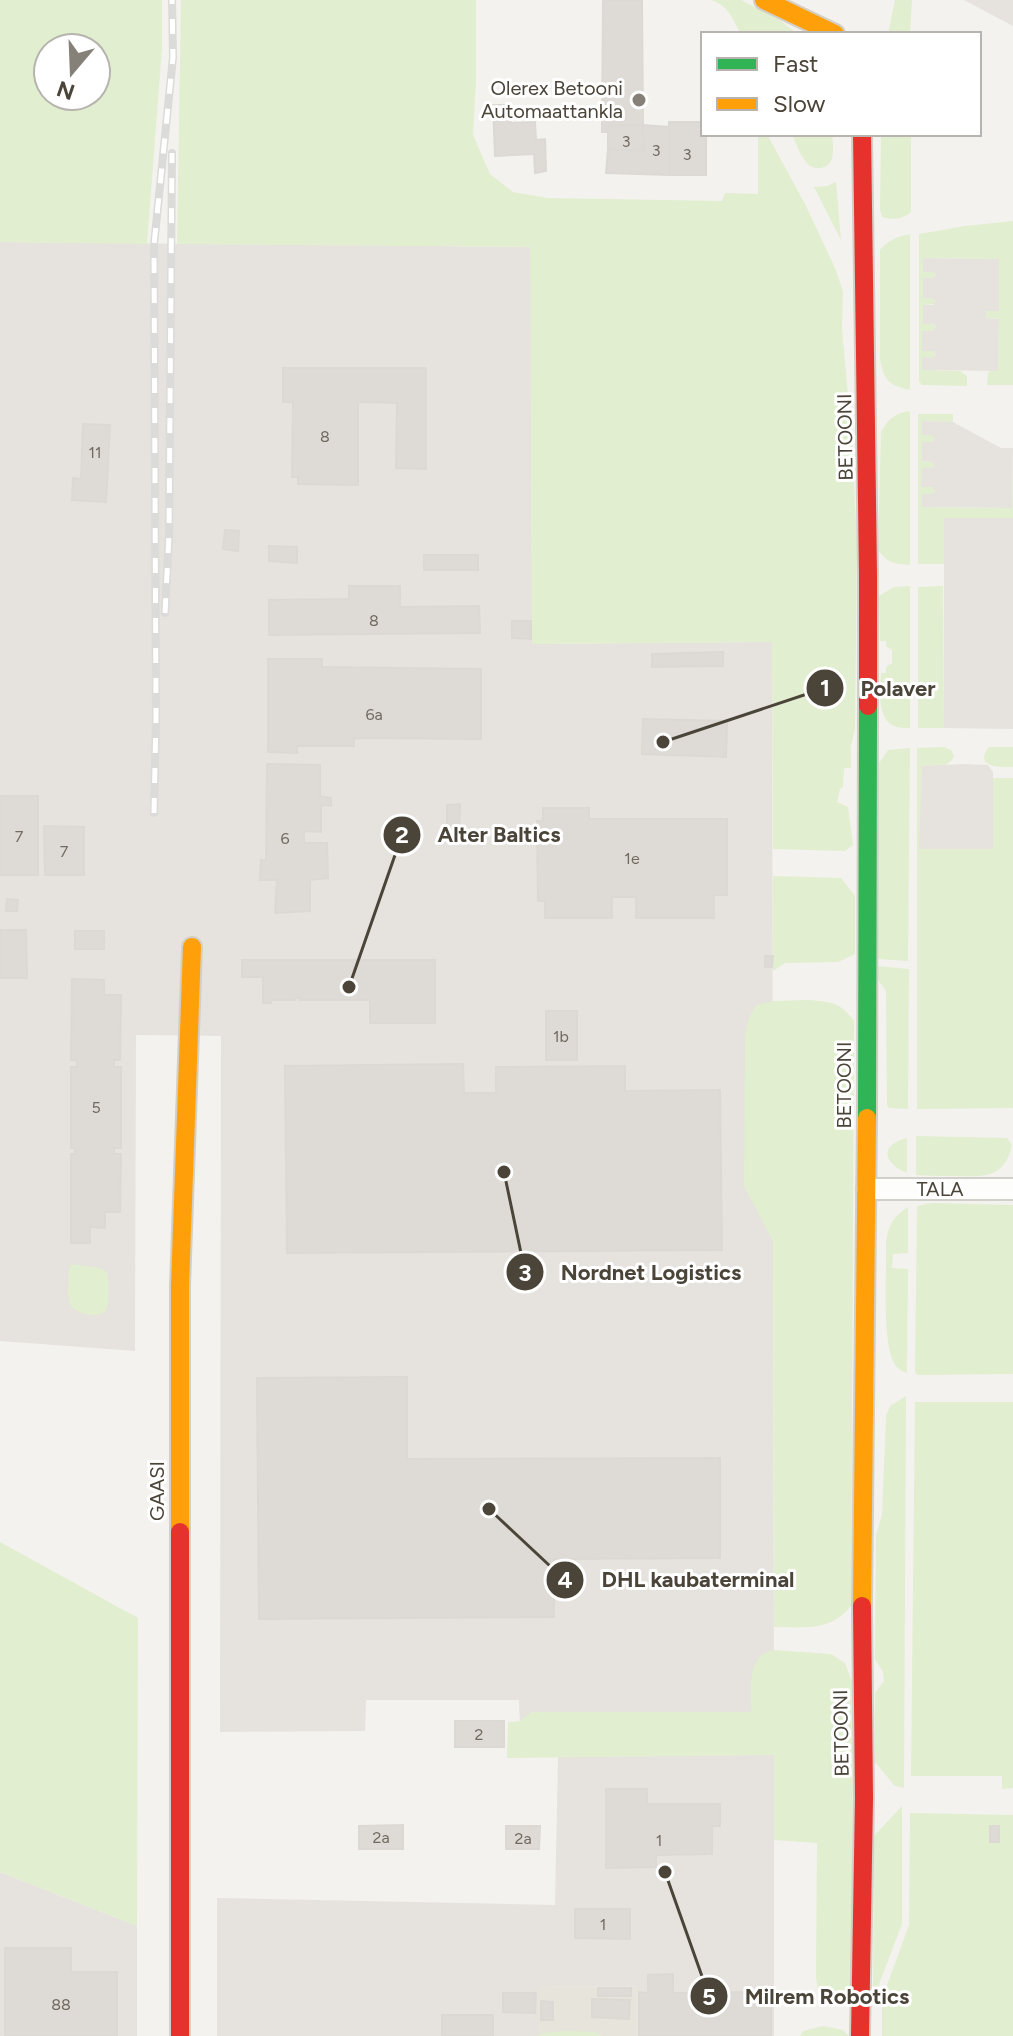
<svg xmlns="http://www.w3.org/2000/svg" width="1013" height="2036" viewBox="0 0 1013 2036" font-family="Figtree,sans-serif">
  <rect width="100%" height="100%" fill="#f4f2ee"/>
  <path fill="#e7e4dc" d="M 639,1986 L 639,2036 L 538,2036 L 538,1987 Z"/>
  <g fill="#e6e2de">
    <path d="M 964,0 L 1013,0 L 1013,26 Z"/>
    <path d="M 0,242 L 531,247 L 532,644 L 772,642 L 774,1725 L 520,1726 L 519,1700 L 366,1700 L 365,1731 L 220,1732 L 221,1036 L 136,1035 L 135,1351 L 0,1341 Z"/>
    <path d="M 774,1755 L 774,2036 L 639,2036 L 638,1986 L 538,1987 L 538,2036 L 217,2036 L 217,1898 L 555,1905 L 558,1757 Z"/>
    <path d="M 0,1872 L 137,1926 L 137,2036 L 0,2036 Z"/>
  </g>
  <g fill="#e1eecf" fill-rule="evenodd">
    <path d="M 0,0 L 162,0 L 162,49 L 147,244 L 0,242 ZM 96,48 L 96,96 L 48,96 L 48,48 Z"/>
    <path d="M 181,0 L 476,0 L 476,81 L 473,135 L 490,174 L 513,192 L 548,198 L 722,201 L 725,193 L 758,194 L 758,134 L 767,134 L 806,206 L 835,268 L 843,291 L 842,329 L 851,429 L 857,541 L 855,729 L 851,746 L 851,768 L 844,768 L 843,787 L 840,789 L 837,802 L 848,807 L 853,845 L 845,851 L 773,849 L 772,642 L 532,644 L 530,247 L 177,244 Z"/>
    <path d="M 711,0 L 741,0 L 778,19 L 798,34 L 741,34 C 732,18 729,6 711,0 Z"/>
    <path d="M 895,0 L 912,0 L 910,34 L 888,34 Z"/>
    <path d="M 792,134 L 832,134 C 833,146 837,166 820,168 C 817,169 810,167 808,164 C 801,158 796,143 792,134 Z"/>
    <path d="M 881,134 L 911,134 L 911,212 C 901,220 893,220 882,217 L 880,209 Z"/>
    <path d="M 836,182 L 841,240 L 814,187 L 827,186 Z"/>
    <path d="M 1013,221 L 1013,385 L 987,385 L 988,373 L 990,371 L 998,370 L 999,319 L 986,318 L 986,311 L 999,311 L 999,259 L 923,258 L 935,273 L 935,277 L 933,278 L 932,298 L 936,301 L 935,304 L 923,305 L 923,324 L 932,324 L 936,327 L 933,331 L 922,331 L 922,350 L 933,351 L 936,354 L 923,370 L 960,371 L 967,376 L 967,386 L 922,385 L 919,381 L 919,234 L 965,226 Z"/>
    <path d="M 910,234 L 910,390 C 889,386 883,379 880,359 L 880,250 C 887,241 898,236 910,234 Z"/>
    <path d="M 910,411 L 910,565 C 895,564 886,563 878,549 L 881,432 C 888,419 895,413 910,411 Z"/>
    <path d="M 918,414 L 953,414 L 953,422 L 922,421 L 935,439 L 932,442 L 922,442 L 922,461 L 932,462 L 936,465 L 921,487 L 932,487 L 935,491 L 922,507 L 1012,508 L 1013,456 L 1013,518 L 944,518 L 944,564 L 918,564 Z"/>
    <path d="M 910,586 L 910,728 C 875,731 880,696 881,673 L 886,673 L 886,667 L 892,663 L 892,650 L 886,646 L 886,641 L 880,641 L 879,596 L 894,587 Z"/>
    <path d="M 943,586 L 944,728 L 918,728 L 918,587 Z"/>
    <path d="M 944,747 L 951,750 L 954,756 C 948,770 934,765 922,766 L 920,849 L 993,849 L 993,778 L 1013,778 L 1013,1108 L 917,1109 L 917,748 Z"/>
    <path d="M 989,747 L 1013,747 L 1013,767 C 1000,767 973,768 989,747 Z"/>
    <path d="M 910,748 L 908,961 L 878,959 L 877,766 L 888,750 Z"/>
    <path d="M 773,876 L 841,878 L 855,896 L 855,954 L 838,962 L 785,963 L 773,971 Z"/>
    <path d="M 877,966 L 909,969 L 908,1109 L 889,1108 L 887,1105 L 886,991 L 876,977 Z"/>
    <path d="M 811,1000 C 833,1003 840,1002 854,1021 L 851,1606 C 830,1632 804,1627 774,1627 L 773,1241 L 744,1186 L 745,1035 L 748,1020 L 756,1005 L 773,1001 Z"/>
    <path d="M 916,1136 L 1007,1138 L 1012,1145 C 1005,1178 984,1177 956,1176 C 943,1176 929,1176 916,1175 Z"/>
    <path d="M 907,1138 L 907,1173 C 883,1163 879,1145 907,1138 Z"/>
    <path d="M 932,1203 L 1013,1205 L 1013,1374 L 917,1375 L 915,1371 L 917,1206 Z"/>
    <path d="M 908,1207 L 908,1253 L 893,1254 L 892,1268 L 908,1269 L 907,1373 C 904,1372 898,1369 896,1366 C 881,1348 887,1269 886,1244 C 888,1225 893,1217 908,1207 Z"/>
    <path d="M 71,1264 L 100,1268 L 107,1272 C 109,1279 110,1304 106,1310 C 100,1320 71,1314 69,1301 C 67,1291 69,1279 69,1269 Z"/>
    <path d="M 906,1396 L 904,1788 L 895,1786 L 875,1762 L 875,1693 L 884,1681 L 883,1672 L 875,1659 L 876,1535 L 882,1515 L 886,1416 L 890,1406 Z"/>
    <path d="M 915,1402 L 1013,1402 L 1013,1788 L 1002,1789 L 1002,1776 L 911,1776 Z"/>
    <path d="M 0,1542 L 138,1618 L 137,1926 L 0,1872 Z"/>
    <path d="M 773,1650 L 831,1654 L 845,1663 L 853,1685 L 852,1999 L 847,2002 L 818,1989 L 816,1977 L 817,1843 L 774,1840 L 774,1755 L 507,1758 L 508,1722 L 520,1721 L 531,1712 L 751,1712 C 752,1690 745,1657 773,1650 Z"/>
    <path d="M 902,1806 L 902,1924 L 873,2000 L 874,1836 Z"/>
    <path d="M 910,1813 L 1013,1815 L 1013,2036 L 882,2036 L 882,1999 L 909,1925 Z"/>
    <path d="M 823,2026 L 843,2030 L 849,2036 L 800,2036 L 803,2031 Z"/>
    <path d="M 566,2031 L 595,2032 L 602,2036 L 537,2036 L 544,2033 Z"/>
  </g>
  <g fill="#e6e3df">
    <path d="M 923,258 L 999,259 L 999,311 L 986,311 L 986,318 L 999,319 L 998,371 L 922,370 L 922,357 L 933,358 L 936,354 L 933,351 L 922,351 L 922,331 L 933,331 L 936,327 L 933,324 L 923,324 L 923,305 L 933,305 L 936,301 L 932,298 L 923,298 L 923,278 L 933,278 L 936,275 L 933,272 L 923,272 Z"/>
    <path d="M 922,421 L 953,422 L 1001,448 L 1013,448 L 1012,508 L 922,507 L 922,494 L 932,494 L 935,491 L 932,487 L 921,487 L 922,468 L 932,468 L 935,465 L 932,462 L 922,461 L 922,442 L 932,442 L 935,439 L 932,435 L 922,435 Z"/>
    <path d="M 944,518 L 1013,518 L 1013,729 L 944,728 Z"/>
    <path d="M 964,764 L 988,765 L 993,772 L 993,849 L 919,849 L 922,766 Z"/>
  </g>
  <g fill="#dedbd6" stroke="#dcd9d4" stroke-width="2">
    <path d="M 603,0 L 642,0 L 643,125 L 608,126 L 608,132 L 602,132 Z"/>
    <path d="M 493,105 L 510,105 L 511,123 L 535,122 L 536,140 L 545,139 L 546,171 L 535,173 L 534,154 L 495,156 Z"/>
    <path d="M 669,122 L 703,122 L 703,134 L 706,134 L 706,175 L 669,175 Z"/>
    <path d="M 643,125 L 644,151 L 608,149 L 608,126 Z"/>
    <path d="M 643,125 L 669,127 L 669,175 L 606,173 L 608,149 L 644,151 Z"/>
    <path d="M 283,368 L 426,368 L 426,469 L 396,468 L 397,403 L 358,402 L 358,485 L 298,484 L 298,477 L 292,477 L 293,402 L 283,402 Z"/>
    <path d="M 83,424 L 110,425 L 106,502 L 72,500 L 73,478 L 81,479 Z"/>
    <path d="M 225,530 L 239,531 L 238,551 L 223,549 Z"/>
    <path d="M 269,546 L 297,547 L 297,563 L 269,561 Z"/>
    <rect x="424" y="555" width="54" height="15"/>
    <path d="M 349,586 L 400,586 L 400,607 L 479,606 L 480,633 L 269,635 L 269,600 L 349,599 Z"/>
    <path d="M 512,621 L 531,621 L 531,639 L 512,638 Z"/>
    <path d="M 723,652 L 723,666 L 652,667 L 652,654 Z"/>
    <path d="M 268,659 L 322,659 L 322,667 L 481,669 L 481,739 L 354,738 L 354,746 L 297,746 L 297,753 L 268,752 Z"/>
    <path d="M 643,719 L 727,721 L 726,757 L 642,754 Z"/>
    <path d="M 267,764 L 320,765 L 320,796 L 331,798 L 331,806 L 321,805 L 321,832 L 304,831 L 304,843 L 327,843 L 328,878 L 310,880 L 310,911 L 275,913 L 277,880 L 260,880 L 261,860 L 266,861 Z"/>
    <rect x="0" y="796" width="38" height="79"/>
    <path d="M 460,804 L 459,830 L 447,829 L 447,805 Z"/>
    <path d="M 543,808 L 589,808 L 589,819 L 727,819 L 727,895 L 714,895 L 714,918 L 636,918 L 636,897 L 612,897 L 612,918 L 545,918 L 545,901 L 538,901 L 537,821 L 543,821 Z"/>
    <path d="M 44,826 L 84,827 L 84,875 L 45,875 Z"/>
    <path d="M 7,899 L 18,900 L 17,911 L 6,911 Z"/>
    <path d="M 0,930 L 26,930 L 27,978 L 0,978 Z"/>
    <rect x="75" y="931" width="29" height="18"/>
    <path d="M 765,956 L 773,956 L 772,967 L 765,967 Z"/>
    <path d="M 242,960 L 435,960 L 435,1023 L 370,1023 L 370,1000 L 300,1000 L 300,998 L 295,998 L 295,1000 L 271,1000 L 271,1003 L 263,1003 L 263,977 L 242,977 Z"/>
    <path d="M 72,979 L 104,980 L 104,995 L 121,995 L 120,1060 L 114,1060 L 114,1067 L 121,1067 L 121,1148 L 114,1148 L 114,1154 L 121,1154 L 120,1212 L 105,1212 L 105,1228 L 90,1227 L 90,1243 L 71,1243 L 71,1154 L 75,1154 L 75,1148 L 71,1148 L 71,1067 L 77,1067 L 77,1060 L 71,1060 Z"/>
    <rect x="546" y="1011" width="31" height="49"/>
    <path d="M 463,1064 L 464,1093 L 496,1093 L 496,1067 L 625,1066 L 625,1091 L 720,1090 L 722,1250 L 287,1253 L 285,1066 Z"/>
    <path d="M 407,1377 L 407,1459 L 720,1458 L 720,1558 L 554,1559 L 554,1617 L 259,1619 L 257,1378 Z"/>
    <rect x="455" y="1721" width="49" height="26"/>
    <path d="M 606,1789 L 647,1789 L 647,1804 L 720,1804 L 720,1826 L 712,1826 L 712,1854 L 656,1855 L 656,1867 L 606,1868 Z"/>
    <path d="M 403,1825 L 403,1849 L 359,1849 L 359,1826 Z"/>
    <path d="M 506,1826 L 540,1826 L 539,1849 L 506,1849 Z"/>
    <rect x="990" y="1826" width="9" height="16"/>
    <path d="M 575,1909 L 630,1909 L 630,1939 L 575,1938 Z"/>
    <path d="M 5,1948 L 71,1948 L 71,1972 L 117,1972 L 117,2036 L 5,2036 Z"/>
    <path d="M 673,1974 L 673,1993 L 771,1992 L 771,2036 L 639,2036 L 639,1992 L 648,1993 L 648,1975 Z"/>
    <rect x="598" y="1988" width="33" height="8"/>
    <path d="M 503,1993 L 536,1993 L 535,2013 L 503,2012 Z"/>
    <path d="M 592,1999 L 630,2000 L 629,2019 L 592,2017 Z"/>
    <path d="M 541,2001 L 553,2002 L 553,2020 L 541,2020 Z"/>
    <rect x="442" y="2015" width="51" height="21"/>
  </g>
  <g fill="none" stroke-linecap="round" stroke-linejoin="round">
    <g stroke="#d2d0cb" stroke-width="24">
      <path id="street" d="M 867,1189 L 1013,1189"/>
    </g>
    <g stroke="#d3cfc5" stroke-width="22">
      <path id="fast" d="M 867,1118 L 868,706"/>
    </g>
    <g stroke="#d3cfc5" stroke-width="22">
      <g id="slow">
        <path d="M 764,0 L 835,34"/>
        <path d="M 180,1532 L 180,1286 L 192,947"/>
        <path d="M 862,1606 L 867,1118"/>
      </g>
    </g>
    <g stroke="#d3cfc5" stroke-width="22">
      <g id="jam">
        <path d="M 862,134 L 868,575 L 868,706"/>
        <path d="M 180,1532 L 180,2036"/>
        <path d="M 860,2036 L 864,1798 L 862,1606"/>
      </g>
    </g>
    <use href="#street" stroke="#fdfdfc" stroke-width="20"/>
    <use href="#fast" stroke="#30b455" stroke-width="18"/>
    <use href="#slow" stroke="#ff9f0a" stroke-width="18"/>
    <use href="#jam" stroke="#e5322d" stroke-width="18"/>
    <g stroke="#dbdbda" stroke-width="8">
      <g id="rail">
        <path d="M 165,613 L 169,535 L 172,153"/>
        <path d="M 154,813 L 156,718 L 154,245 L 173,57 L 172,0"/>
      </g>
    </g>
    <use href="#rail" stroke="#fff" stroke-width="5" stroke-dasharray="15" stroke-linecap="butt"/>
  </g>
  <circle fill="#868178" stroke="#fff" stroke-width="3" cx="639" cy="100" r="8"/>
  <g text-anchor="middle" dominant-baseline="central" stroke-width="6" stroke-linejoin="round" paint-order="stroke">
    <g font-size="16" fill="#706a61">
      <text x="626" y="141">3</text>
      <text x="656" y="150">3</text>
      <text x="687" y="154">3</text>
      <text x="325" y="436">8</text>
      <text x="95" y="452">11</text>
      <text x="374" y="620">8</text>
      <text x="374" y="714">6a</text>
      <text x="19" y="836">7</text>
      <text x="285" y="838">6</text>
      <text x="64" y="851">7</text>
      <text x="632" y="858">1e</text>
      <text x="561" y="1036">1b</text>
      <text x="96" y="1107">5</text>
      <text x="479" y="1734">2</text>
      <text x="381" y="1837">2a</text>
      <text x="523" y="1838">2a</text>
      <text x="659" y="1840">1</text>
      <text x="603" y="1924">1</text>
      <text x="61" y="2004">88</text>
    </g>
    <g font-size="20" fill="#4b4439" stroke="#fff" text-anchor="end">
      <text x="623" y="88">Olerex Betooni<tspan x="623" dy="23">Automaattankla</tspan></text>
    </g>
    <g font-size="20" fill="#4b4439" stroke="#fff">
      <text transform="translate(845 437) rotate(-91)">BETOONI</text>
      <text transform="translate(844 1085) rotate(-90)">BETOONI</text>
      <text x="940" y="1189">TALA</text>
      <text transform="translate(157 1491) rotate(-90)">GAASI</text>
      <text transform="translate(841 1733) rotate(-91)">BETOONI</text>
    </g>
  </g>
  <path fill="none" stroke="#4b4439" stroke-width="3" d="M663 742L825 688M349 987L402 835M504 1172L525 1272M489 1509L565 1580M665 1872L709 1996"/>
  <g fill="#4b4439" stroke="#fff" stroke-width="3">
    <circle cx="663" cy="742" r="8"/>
    <circle cx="349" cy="987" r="8"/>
    <circle cx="504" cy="1172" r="8"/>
    <circle cx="489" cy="1509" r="8"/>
    <circle cx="665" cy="1872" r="8"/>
    <circle cx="825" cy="688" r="20"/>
    <circle cx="402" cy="835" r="20"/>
    <circle cx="525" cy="1272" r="20"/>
    <circle cx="565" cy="1580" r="20"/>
    <circle cx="709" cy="1996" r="20"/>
  </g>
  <g font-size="24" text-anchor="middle" font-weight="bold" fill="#fff">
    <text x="825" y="696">1</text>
    <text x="402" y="843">2</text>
    <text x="525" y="1281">3</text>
    <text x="565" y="1588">4</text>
    <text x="709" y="2005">5</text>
  </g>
  <g font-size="22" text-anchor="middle" font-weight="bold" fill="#4b4439" stroke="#fff" stroke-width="6" stroke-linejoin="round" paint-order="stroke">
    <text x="898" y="696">Polaver</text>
    <text x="499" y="842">Alter Baltics</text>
    <text x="651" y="1280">Nordnet Logistics</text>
    <text x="698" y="1587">DHL kaubaterminal</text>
    <text x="827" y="2004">Milrem Robotics</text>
  </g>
  <rect x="701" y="32" width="280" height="104" fill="#ffffff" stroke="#b7b4b0" stroke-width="2"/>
  <rect x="717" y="58" width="40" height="12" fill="#30b455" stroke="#b7b4b0" stroke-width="2"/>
  <text x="773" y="72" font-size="24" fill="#4b4439">Fast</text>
  <rect x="717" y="98" width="40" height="12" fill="#ff9f0a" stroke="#b7b4b0" stroke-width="2"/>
  <text x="773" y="112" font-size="24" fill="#4b4439">Slow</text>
  <g transform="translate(72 72) rotate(199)"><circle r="38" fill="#ffffff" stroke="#b7b4b0" stroke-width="2"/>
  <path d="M0-6L14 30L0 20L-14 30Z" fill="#868178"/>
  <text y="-12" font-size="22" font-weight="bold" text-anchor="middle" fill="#4b4439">N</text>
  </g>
</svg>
